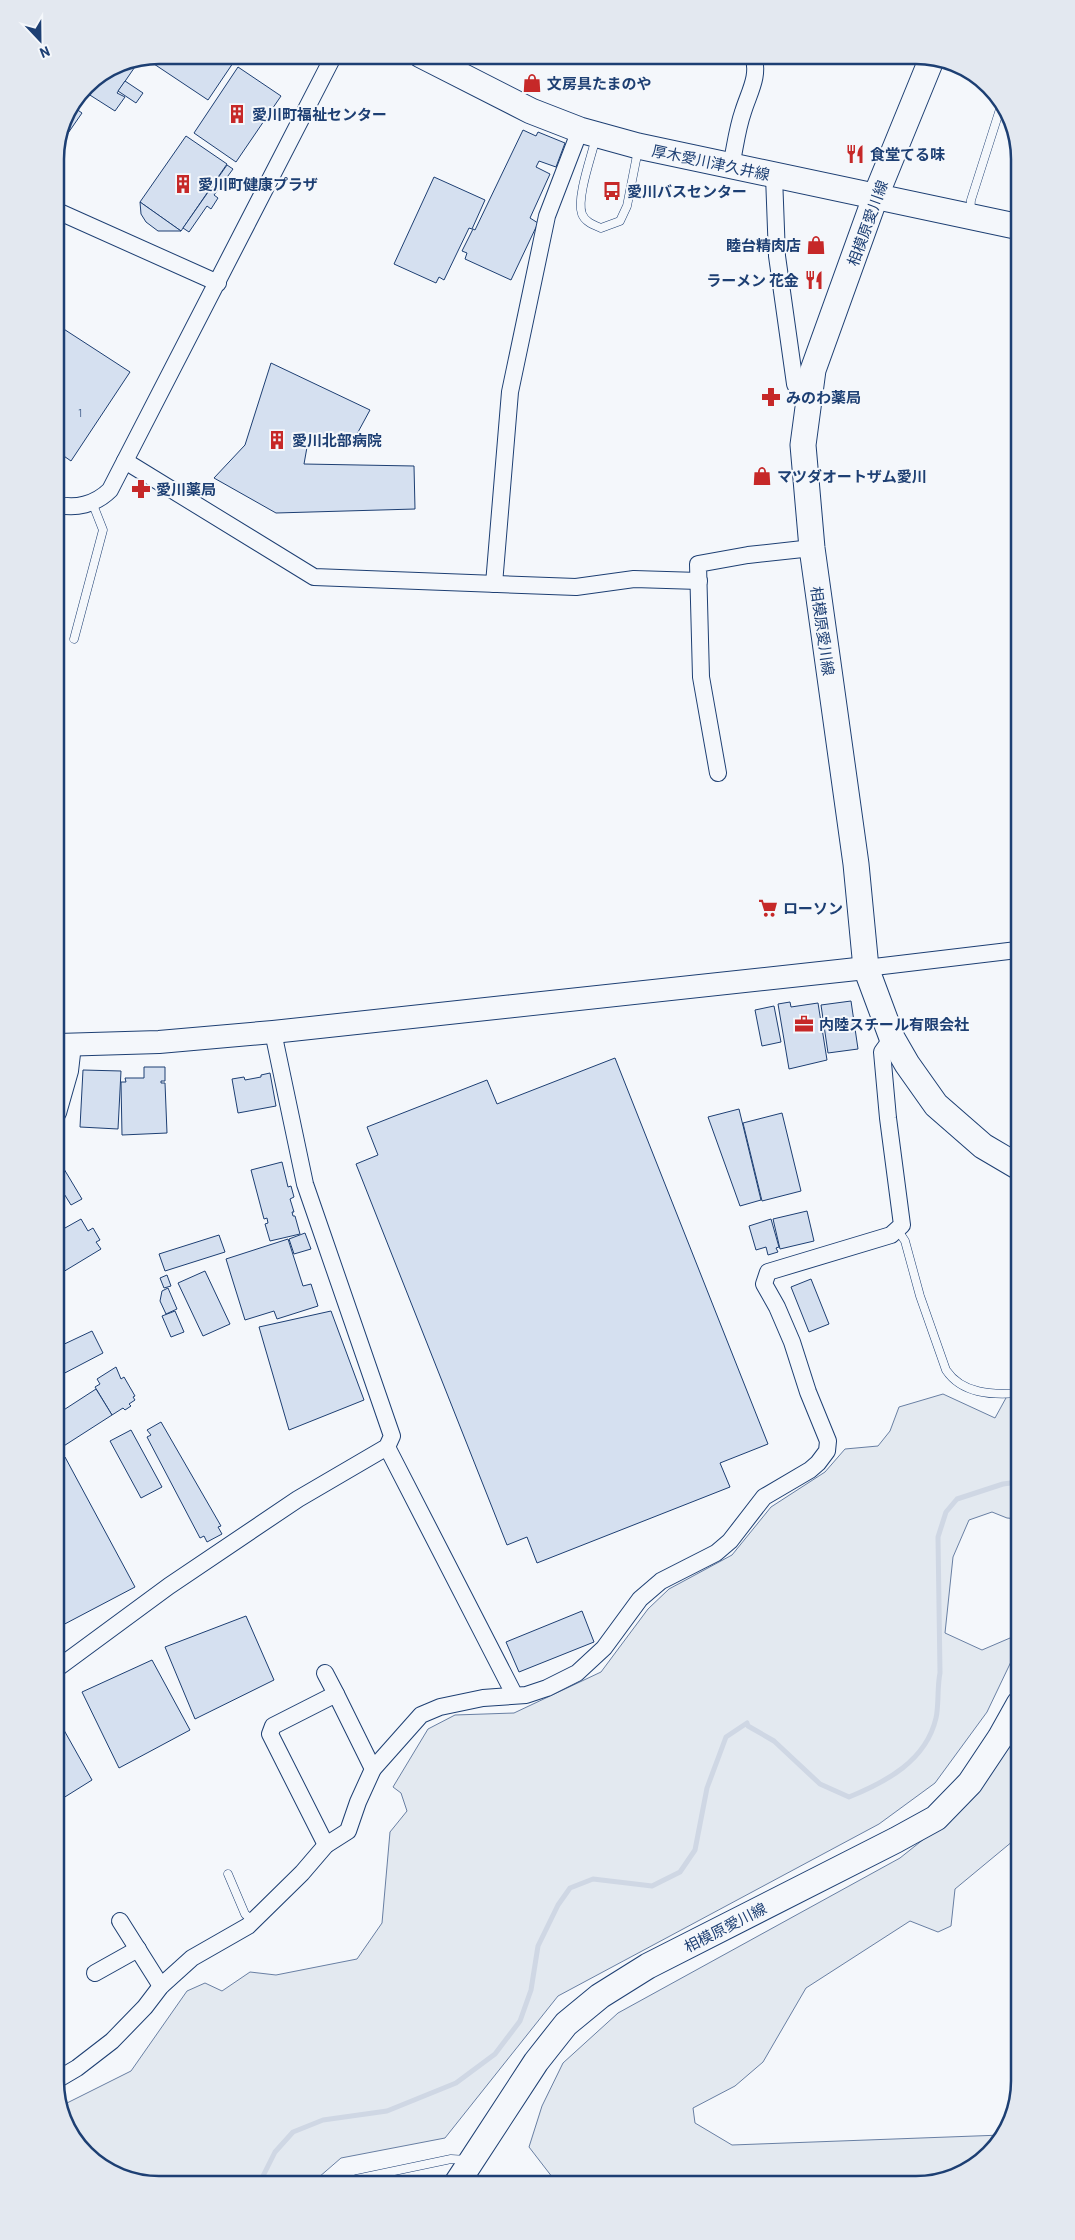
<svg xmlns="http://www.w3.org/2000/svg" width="1075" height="2240" viewBox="0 0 1075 2240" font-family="Barlow,'Noto Sans JP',sans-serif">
  <rect width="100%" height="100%" fill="#f4f7fb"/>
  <g fill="#e3e9f0" stroke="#687fa3">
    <path d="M 1018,1376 L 1018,1519 L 1007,1518 L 992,1512 L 969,1520 L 953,1557 L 945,1633 L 982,1650 L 1017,1635 L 1019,1645 L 987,1712 L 935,1783 L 879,1824 L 558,1996 L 445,2138 L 341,2158 L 311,2184 L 151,2185 L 96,2164 L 61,2115 L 61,2106 L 131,2071 L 187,1991 L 205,1983 L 222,1991 L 250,1972 L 276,1975 L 357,1959 L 382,1923 L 390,1832 L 407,1811 L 401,1793 L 393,1787 L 428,1729 L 455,1715 L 514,1713 L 601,1672 L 648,1609 L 669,1589 L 732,1555 L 771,1507 L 825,1472 L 845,1449 L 878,1446 L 890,1431 L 899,1407 L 943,1394 L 995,1418 Z"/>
    <path d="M 1019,1733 L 1019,1836 L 955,1889 L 951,1926 L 938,1932 L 910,1921 L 806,1988 L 763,2062 L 735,2086 L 693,2108 L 695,2123 L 732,2145 L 1002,2135 L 999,2144 L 953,2177 L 879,2180 L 556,2182 L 529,2147 L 542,2106 L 563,2063 L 618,2013 L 900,1858 L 964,1807 Z"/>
  </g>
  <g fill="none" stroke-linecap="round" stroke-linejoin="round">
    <path stroke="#cfd7e4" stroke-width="5" d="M 259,2184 L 275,2152 L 293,2132 L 323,2120 L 387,2111 L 456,2083 L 495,2054 L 520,2021 L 531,1990 L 538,1946 L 558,1905 L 570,1888 L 593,1879 L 652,1886 L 680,1872 L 695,1850 L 707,1788 L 726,1737 L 747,1723 L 748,1726 L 774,1741 L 820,1784 L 849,1797 C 886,1782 926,1761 936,1718 C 939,1705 937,1687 940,1673 L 938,1537 L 946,1512 L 957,1499 L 1003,1484 L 1018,1482"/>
  </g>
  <g fill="#d5e0f0" stroke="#1d3f73">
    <path d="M 158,55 L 223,55 L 233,63 L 208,100 L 145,58 Z"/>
    <path d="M 141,58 L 117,93 L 125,97 L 115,111 L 82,90 L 86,85 L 119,63 Z"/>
    <path d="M 238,67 L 281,96 L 236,162 L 194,133 Z"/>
    <path d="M 125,81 L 143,93 L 136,103 L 118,91 Z"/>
    <path d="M 72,106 L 82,113 L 55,152 L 63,119 Z"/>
    <path d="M 523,130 L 536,136 L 538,132 L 565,143 L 556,167 L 539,161 L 536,167 L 550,174 L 530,218 L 538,223 L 511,280 L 465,259 L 467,253 L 462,251 L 473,229 L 475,230 Z"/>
    <path d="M 186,136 L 227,164 L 181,231 L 140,202 Z"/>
    <path d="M 227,165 L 233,169 L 214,195 L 218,198 L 211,209 L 207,206 L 189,232 L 183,228 Z"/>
    <path d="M 434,177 L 485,200 L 472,229 L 469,228 L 444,280 L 439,277 L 436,283 L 394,264 Z"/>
    <path d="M 140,202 L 181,231 L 158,231 L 146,222 L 141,214 Z"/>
    <path d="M 56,324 L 130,372 L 71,461 L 58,452 L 56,455 Z"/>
    <path d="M 271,363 L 370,410 L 351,445 L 309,436 L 304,464 L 414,466 L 415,509 L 276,513 L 214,478 L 245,445 Z"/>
    <path d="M 851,1001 L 858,1049 L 828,1053 L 821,1005 Z"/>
    <path d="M 790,1002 L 791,1007 L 818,1003 L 827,1060 L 789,1069 L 778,1004 Z"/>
    <path d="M 774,1006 L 781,1042 L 762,1046 L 755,1010 Z"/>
    <path d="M 615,1058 L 768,1444 L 720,1463 L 730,1487 L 537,1563 L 527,1537 L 507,1545 L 356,1164 L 378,1155 L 367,1127 L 487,1080 L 497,1104 Z"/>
    <path d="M 144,1067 L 165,1067 L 165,1081 L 161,1081 L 161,1083 L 165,1083 L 167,1133 L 122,1135 L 121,1082 L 126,1082 L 125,1078 L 144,1078 Z"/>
    <path d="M 83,1070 L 121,1071 L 118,1129 L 80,1127 Z"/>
    <path d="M 270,1073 L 276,1106 L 238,1113 L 232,1079 L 244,1077 L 245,1080 L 261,1077 L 261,1075 Z"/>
    <path d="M 739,1109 L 761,1200 L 740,1206 L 708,1117 Z"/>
    <path d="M 782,1113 L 801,1191 L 762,1201 L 743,1123 Z"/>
    <path d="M 282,1162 L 288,1187 L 291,1186 L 294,1197 L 290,1199 L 294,1212 L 292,1212 L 293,1216 L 295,1216 L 300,1234 L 270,1241 L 265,1224 L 268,1223 L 267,1218 L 264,1219 L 251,1170 Z"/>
    <path d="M 61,1164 L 82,1199 L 71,1205 L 58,1184 L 58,1166 Z"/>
    <path d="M 807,1211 L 814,1241 L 780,1249 L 773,1219 Z"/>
    <path d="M 60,1219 L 65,1228 L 81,1219 L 88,1231 L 93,1228 L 100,1240 L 96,1242 L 101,1249 L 58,1275 L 58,1220 Z"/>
    <path d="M 771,1219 L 779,1247 L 776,1248 L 778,1252 L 768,1255 L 766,1247 L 756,1250 L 749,1226 Z"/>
    <path d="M 305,1233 L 311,1249 L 294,1254 L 289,1239 Z"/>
    <path d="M 219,1235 L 225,1252 L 165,1271 L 159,1254 Z"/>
    <path d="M 288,1239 L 303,1286 L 311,1284 L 318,1306 L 277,1319 L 274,1311 L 245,1320 L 226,1259 Z"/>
    <path d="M 205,1271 L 230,1324 L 203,1336 L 178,1283 Z"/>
    <path d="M 167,1275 L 171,1286 L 164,1288 L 160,1278 Z"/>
    <path d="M 811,1279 L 829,1324 L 809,1332 L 791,1287 Z"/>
    <path d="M 168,1288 L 177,1309 L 166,1314 L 160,1301 L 162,1291 Z"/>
    <path d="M 175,1311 L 184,1332 L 171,1337 L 162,1316 Z"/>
    <path d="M 331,1311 L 364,1400 L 289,1430 L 259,1327 Z"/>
    <path d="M 92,1331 L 103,1353 L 59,1376 L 58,1347 Z"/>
    <path d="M 116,1367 L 121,1379 L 124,1377 L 135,1396 L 133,1397 L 135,1400 L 129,1404 L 131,1406 L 125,1410 L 123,1408 L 112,1415 L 95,1387 L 100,1384 L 97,1379 Z"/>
    <path d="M 96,1389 L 112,1415 L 59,1449 L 59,1413 Z"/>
    <path d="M 161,1422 L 221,1526 L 218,1527 L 222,1534 L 207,1542 L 204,1536 L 200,1538 L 147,1437 L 151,1435 L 147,1430 Z"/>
    <path d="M 131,1430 L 162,1487 L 141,1498 L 110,1441 Z"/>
    <path d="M 65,1457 L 135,1587 L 59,1627 L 59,1460 Z"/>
    <path d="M 582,1611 L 594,1642 L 519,1672 L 506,1642 Z"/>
    <path d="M 246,1616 L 274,1680 L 195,1719 L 165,1647 Z"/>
    <path d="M 152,1660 L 190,1730 L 119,1768 L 82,1692 Z"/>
    <path d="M 60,1723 L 92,1780 L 60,1800 Z"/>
  </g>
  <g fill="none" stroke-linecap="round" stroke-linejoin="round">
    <g stroke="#1d3f73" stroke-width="9">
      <g id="lane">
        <path d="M 596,137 C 592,155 576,198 582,214 C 585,222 594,225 601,228 L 620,221 L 627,206 L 638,150"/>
        <path d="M 970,212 L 971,200 L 1001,106"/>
        <path d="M 74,639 L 103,530 L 92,502"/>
        <path d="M 897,1229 L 905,1241 L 920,1296 L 946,1370 C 962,1394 992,1395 1018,1393"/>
        <path d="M 228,1874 L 245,1914 L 253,1921"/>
        <path d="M 344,2183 L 356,2179 L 451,2159 L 468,2160"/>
      </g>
    </g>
    <g stroke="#1d3f73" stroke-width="18">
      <g id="street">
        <path d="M 731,166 C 735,148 737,129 743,112 C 749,92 760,76 753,55"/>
        <path d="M 774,176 L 777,256 L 795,384 L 806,407"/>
        <path d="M 55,210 L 218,283"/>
        <path d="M 125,461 L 314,577 L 576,587 L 634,579 L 699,581"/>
        <path d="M 56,504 C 75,510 96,504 110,490 L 334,55"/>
        <path d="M 494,584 L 510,392 L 547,216 L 580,130"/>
        <path d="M 718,773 L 701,677 L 698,564 L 748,555 L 812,548"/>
        <path d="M 866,968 L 1017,950"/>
        <path d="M 58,1113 L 70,1071 L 73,1045"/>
        <path d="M 387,1447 L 514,1694"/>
        <path d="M 59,1667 L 169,1586 L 298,1499 L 387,1447 L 392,1436 L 305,1184 L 273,1032"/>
        <path d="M 325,1673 L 336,1694"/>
        <path d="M 326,1845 L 270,1734 L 273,1726 L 336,1694 L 373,1769"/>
        <path d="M 120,1921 L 161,1986"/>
        <path d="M 95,1973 L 138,1949"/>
        <path d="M 60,2078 L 77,2068 L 112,2041 L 145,2007 L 161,1986 L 192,1958 L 248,1926 L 302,1873 L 326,1845 L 348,1831 L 358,1802 L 373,1769 L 421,1715 L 440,1707 L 483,1698 L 526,1695 L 547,1688 L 577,1673 L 604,1648 L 640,1599 L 661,1581 L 716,1553 L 730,1541 L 764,1497 L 810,1470 L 818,1463 L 827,1451 L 828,1441 L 808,1392 L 792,1342 L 777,1307 L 764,1284 L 768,1272 L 891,1235 L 902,1225 L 888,1118 L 882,1052 L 892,1038"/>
      </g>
    </g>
    <g stroke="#1d3f73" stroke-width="24">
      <path id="secondary" d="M 58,1045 L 159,1042 L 273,1032 L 866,968"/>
    </g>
    <g stroke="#1d3f73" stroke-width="27">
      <g id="primary">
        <path d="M 421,55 L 531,111 L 580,130 L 638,146 L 1015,226"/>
        <path d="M 932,58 L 876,195 L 813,370 L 803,445 L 812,548 L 856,864 L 866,968 L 892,1038 L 907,1064 L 936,1105 L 983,1146 L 1017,1166"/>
        <path d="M 457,2183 L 536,2062 L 566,2024 L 600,1996 L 648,1966 L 896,1840 L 936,1818 L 970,1783 L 1000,1738 L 1019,1704"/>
      </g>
    </g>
    <use href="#lane" stroke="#f4f7fb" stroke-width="8"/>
    <use href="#street" stroke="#f4f7fb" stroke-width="16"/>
    <use href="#secondary" stroke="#f4f7fb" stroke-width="22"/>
    <use href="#primary" stroke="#f4f7fb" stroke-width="25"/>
  </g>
  <defs>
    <g id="shop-bare" transform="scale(1.5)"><path d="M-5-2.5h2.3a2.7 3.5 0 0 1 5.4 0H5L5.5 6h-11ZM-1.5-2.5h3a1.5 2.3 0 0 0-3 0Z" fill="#c62828" stroke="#f4f7fb" stroke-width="2.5" paint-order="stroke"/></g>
    <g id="building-bare" transform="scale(1.5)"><path d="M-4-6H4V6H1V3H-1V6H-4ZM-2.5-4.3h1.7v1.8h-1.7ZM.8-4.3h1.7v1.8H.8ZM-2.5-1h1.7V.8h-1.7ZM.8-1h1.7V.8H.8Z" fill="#c62828" stroke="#f4f7fb" stroke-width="2.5" paint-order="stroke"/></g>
    <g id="restaurant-bare" transform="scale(1.5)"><path d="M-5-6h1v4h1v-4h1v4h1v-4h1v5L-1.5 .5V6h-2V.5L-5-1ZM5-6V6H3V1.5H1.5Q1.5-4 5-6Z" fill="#c62828" stroke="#f4f7fb" stroke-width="2.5" paint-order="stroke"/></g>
    <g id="bus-bare" transform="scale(1.5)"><path d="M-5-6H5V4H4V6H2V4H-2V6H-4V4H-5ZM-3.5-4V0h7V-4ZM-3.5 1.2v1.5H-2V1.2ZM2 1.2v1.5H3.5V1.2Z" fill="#c62828" stroke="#f4f7fb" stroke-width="2.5" paint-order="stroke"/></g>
    <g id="pharmacy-bare" transform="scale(1.5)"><path d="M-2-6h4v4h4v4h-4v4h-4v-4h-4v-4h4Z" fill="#c62828" stroke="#f4f7fb" stroke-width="2.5" paint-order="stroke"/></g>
    <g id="supermarket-bare" transform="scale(1.5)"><path d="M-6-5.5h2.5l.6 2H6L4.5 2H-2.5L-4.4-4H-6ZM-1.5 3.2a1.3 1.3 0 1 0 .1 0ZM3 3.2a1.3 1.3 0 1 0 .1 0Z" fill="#c62828" stroke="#f4f7fb" stroke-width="2.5" paint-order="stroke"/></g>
    <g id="office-bare" transform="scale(1.5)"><path d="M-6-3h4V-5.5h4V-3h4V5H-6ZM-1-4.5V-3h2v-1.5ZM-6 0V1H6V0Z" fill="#c62828" stroke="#f4f7fb" stroke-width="2.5" paint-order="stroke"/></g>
  </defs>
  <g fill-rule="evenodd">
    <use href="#shop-bare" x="532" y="83"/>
    <use href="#building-bare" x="237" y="114"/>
    <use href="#restaurant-bare" x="855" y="154"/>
    <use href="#building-bare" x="183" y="184"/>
    <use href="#bus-bare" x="612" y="191"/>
    <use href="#shop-bare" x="816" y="245"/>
    <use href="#restaurant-bare" x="814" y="280"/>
    <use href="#pharmacy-bare" x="771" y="397"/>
    <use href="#building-bare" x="277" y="440"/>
    <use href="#shop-bare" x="762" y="476"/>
    <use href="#pharmacy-bare" x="141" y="489"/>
    <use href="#supermarket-bare" x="768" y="908"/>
    <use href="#office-bare" x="804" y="1024"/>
  </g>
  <g text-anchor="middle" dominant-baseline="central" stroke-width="4" stroke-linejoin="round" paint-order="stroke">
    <g font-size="12" fill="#4b6792">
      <text x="80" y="412">1</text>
    </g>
    <g font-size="15" font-weight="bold" fill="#1d3f73" stroke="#f4f7fb" text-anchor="start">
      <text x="547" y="83">文房具たまのや</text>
      <text x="252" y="114">愛川町福祉センター</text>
      <text x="870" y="154">食堂てる味</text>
      <text x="198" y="184">愛川町健康プラザ</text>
      <text x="627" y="191">愛川バスセンター</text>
      <text x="801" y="245" text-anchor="end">睦台精肉店</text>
      <text x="799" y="280" text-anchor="end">ラーメン 花金</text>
      <text x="786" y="397">みのわ薬局</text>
      <text x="292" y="440">愛川北部病院</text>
      <text x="777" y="476">マツダオートザム愛川</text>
      <text x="156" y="489">愛川薬局</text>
      <text x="783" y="908">ローソン</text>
      <text x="819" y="1024">内陸スチール有限会社</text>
    </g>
    <g font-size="15" fill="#1d3f73" stroke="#f4f7fb">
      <text transform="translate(711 162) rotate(12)">厚木愛川津久井線</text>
      <text transform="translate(867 223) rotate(-70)">相模原愛川線</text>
      <text transform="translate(823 631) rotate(82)">相模原愛川線</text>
      <text transform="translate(725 1927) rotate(-27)">相模原愛川線</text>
    </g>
  </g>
  <path d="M0 0H1075V2240H0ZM159 64H916A95 95 0 0 1 1011 159V2081A95 95 0 0 1 916 2176H159A95 95 0 0 1 64 2081V159A95 95 0 0 1 159 64Z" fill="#e3e8f0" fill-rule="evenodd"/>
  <path fill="none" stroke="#1d3f73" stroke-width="2.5" d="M159 64H916A95 95 0 0 1 1011 159V2081A95 95 0 0 1 916 2176H159A95 95 0 0 1 64 2081V159A95 95 0 0 1 159 64Z"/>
  <g transform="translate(40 40) rotate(158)" stroke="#f4f7fb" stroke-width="4" paint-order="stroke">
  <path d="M0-4L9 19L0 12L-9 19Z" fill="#1d3f73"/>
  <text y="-8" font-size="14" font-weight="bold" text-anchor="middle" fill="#1d3f73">N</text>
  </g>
</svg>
